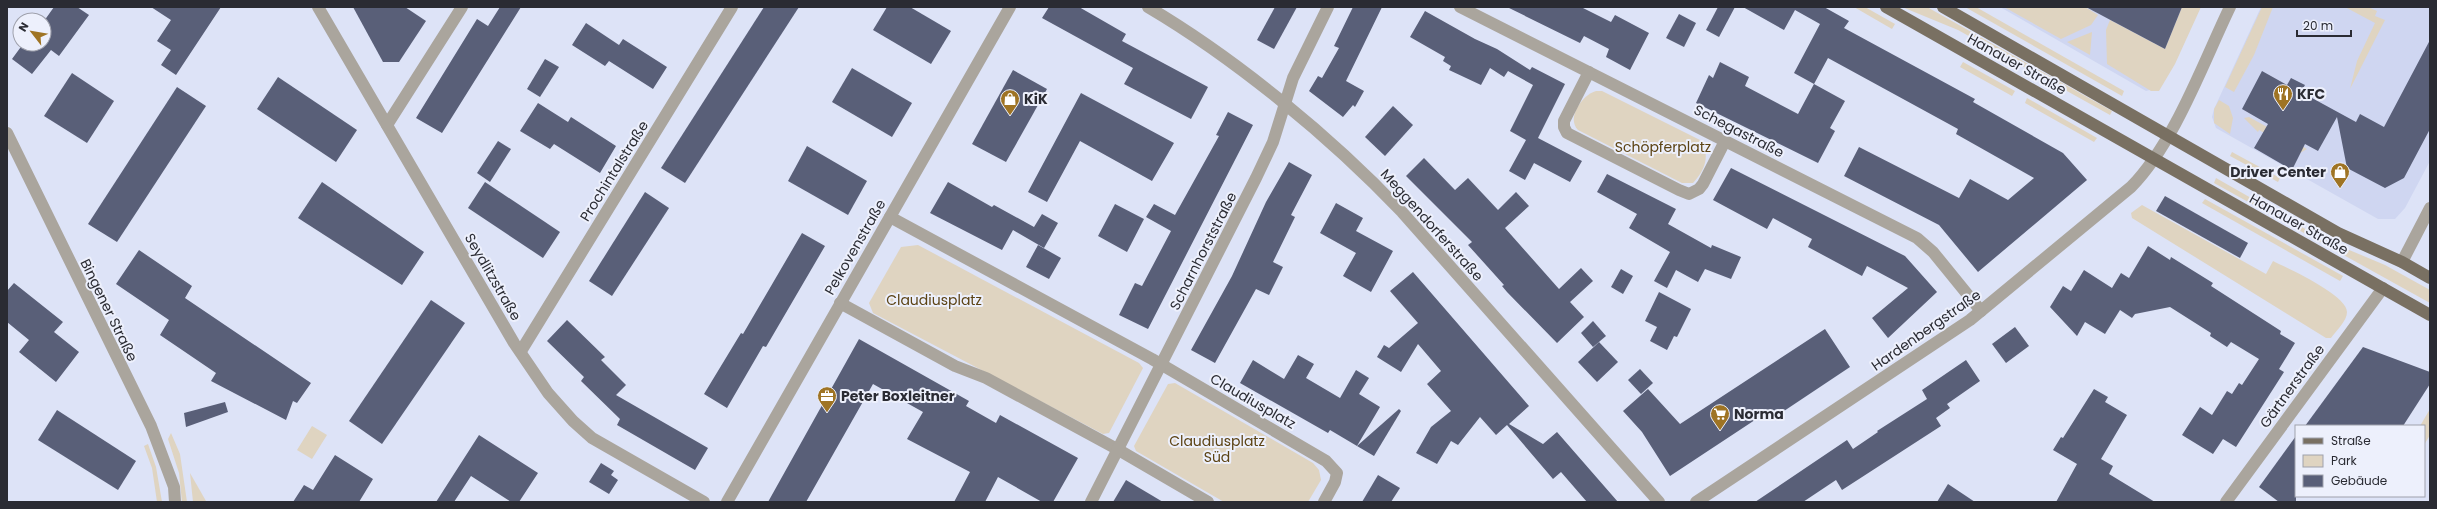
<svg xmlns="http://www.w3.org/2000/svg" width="2437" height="509" viewBox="0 0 2437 509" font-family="Poppins,sans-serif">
  <rect width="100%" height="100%" fill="#dde3f7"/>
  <g fill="#cfd6f1">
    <path d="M 2000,7 L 2199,7 L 2158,88 L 2146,91 Z"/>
    <path d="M 2261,7 L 2430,7 L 2430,161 L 2405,208 L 2395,219 L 2378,219 L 2216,128 L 2212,117 L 2214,109 Z"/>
  </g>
  <g fill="#dfd4c1">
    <path d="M 1854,7 L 1865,7 L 1895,24 L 1892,29 Z"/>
    <path d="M 1902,7 L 1927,7 L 2112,111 L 2110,115 L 1958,30 Z"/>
    <path d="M 1965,7 L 1976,7 L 2124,91 L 2122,96 Z"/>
    <path d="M 2004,7 L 2085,7 L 2098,15 L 2091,25 L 2061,39 Z"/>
    <path d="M 2182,7 L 2201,7 L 2175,64 L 2159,91 L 2151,91 L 2107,64 L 2106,30 L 2110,20 L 2165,49 Z"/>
    <path d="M 2262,7 L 2273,7 L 2254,55 L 2234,92 L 2225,87 Z"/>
    <path d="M 2345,7 L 2368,7 L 2377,11 L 2375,16 L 2385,20 L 2350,89 L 2357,61 L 2375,23 Z"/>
    <path d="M 2092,32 L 2090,55 L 2067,42 Z"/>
    <path d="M 1963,62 L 2015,91 L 2012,96 L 1960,67 Z"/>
    <path d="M 1596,91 L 1602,91 L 1700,140 C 1711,155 1705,170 1693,183 L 1682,183 L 1578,130 C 1566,118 1582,95 1596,91 Z"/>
    <path d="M 2027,98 L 2097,138 L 2094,142 L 2025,103 Z"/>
    <path d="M 2219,100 L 2229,106 L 2233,118 L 2230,134 L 2214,123 L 2214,109 Z"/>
    <path d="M 2249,117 L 2307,149 L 2300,153 L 2259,130 L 2258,132 L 2244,118 Z"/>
    <path d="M 2232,152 L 2280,178 L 2278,182 L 2230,156 Z"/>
    <path d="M 2216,178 L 2323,239 L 2385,265 L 2430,290 L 2430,303 L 2214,183 Z"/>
    <path d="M 2205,199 L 2343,276 L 2340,281 L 2202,203 Z"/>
    <path d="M 2142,205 L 2266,274 L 2273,261 C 2289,269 2347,295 2347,312 C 2347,321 2336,331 2331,338 L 2326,338 L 2132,218 L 2131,213 Z"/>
    <path d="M 918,245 L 1139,363 L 1143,368 L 1109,433 L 1103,434 L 873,313 L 869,303 L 901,247 Z"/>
    <path d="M 1175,383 L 1313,463 L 1319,470 L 1321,480 L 1308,502 L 1224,502 L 1136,451 L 1134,446 L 1168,384 Z"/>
    <path d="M 2430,409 L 2430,435 L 2424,445 L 2424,426 L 2420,426 Z"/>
    <path d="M 312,426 L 327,435 L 312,459 L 297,450 Z"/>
    <path d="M 171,433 L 180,454 L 187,502 L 182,502 L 179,473 L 168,439 Z"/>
    <path d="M 148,444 L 156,467 L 162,502 L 157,502 L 152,468 L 144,446 Z"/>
    <path d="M 190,473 L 206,501 L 193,502 Z"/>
  </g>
  <g fill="#595f78">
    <path d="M 54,7 L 77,7 L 89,15 L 59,56 L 51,50 L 32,74 L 12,59 L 23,44 L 44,44 L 44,21 Z"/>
    <path d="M 151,7 L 221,7 L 176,75 L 161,65 L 171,50 L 157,41 L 171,20 Z"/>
    <path d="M 353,7 L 405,7 L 426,21 L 399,62 L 383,62 Z"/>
    <path d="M 500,7 L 521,7 L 442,133 L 416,118 L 477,19 L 488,26 Z"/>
    <path d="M 764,7 L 799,7 L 685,183 L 661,168 Z"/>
    <path d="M 887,7 L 910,7 L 951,31 L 931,64 L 873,30 Z"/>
    <path d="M 1049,7 L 1079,7 L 1126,34 L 1122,41 L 1208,87 L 1191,119 L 1124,84 L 1133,68 L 1042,18 Z"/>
    <path d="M 1275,7 L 1297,7 L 1274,49 L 1257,40 Z"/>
    <path d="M 1353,7 L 1382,7 L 1346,81 L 1364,91 L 1355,107 L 1353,105 L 1343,117 L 1309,91 L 1318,76 L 1322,78 L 1339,48 L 1334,46 Z"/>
    <path d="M 1507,7 L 1581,7 L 1611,22 L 1615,15 L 1649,33 L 1630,70 L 1606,57 L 1609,49 L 1584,36 L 1580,43 Z"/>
    <path d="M 1718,7 L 1735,7 L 1719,37 L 1706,30 Z"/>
    <path d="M 1743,7 L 1824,7 L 1849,21 L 1844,28 L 1975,99 L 1973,102 L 2063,153 L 2087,180 L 1978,272 L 1939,225 L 1844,176 L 1859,147 L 1959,198 L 1970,179 L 2008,200 L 2034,178 L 1956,134 L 1958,129 L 1828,58 L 1814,84 L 1794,73 L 1820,24 L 1795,10 L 1784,30 Z"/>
    <path d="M 2086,7 L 2182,7 L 2165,49 Z"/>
    <path d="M 1425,11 L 1475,39 L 1497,49 L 1530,70 L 1532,67 L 1565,84 L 1538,138 L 1582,161 L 1570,182 L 1534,163 L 1525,180 L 1509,171 L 1526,140 L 1510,131 L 1533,85 L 1508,71 L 1504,77 L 1490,68 L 1481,85 L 1449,70 L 1451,66 L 1443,61 L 1445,57 L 1410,37 Z"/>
    <path d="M 1679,14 L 1696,23 L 1684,47 L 1666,38 Z"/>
    <path d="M 586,23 L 619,45 L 623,39 L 667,67 L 653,89 L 609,61 L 605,66 L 572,45 Z"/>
    <path d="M 2430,40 L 2430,129 L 2404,178 L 2385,188 L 2347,168 L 2337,117 L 2318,151 L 2305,144 L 2292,170 L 2254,148 L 2268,124 L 2242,109 L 2262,71 L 2287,85 L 2291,78 L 2305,85 L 2301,92 L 2356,122 L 2360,114 L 2384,127 Z"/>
    <path d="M 545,59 L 559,67 L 540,97 L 527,89 Z"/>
    <path d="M 1720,62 L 1749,77 L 1745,86 L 1798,114 L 1814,84 L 1845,101 L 1830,128 L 1835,131 L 1818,163 L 1696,103 L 1709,75 L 1713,78 Z"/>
    <path d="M 852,68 L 912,103 L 892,137 L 832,102 Z"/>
    <path d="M 1013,70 L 1047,89 L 1006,162 L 972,144 Z"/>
    <path d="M 72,73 L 114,101 L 87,143 L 44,116 Z"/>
    <path d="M 278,77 L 357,130 L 336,162 L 257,109 Z"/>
    <path d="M 177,87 L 206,106 L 117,242 L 88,224 Z"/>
    <path d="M 1081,93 L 1174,143 L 1152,181 L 1080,141 L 1047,202 L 1028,192 Z"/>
    <path d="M 538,103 L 568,122 L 571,117 L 616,146 L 600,173 L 554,144 L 550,149 L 520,131 Z"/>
    <path d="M 1393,106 L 1413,125 L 1385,156 L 1365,137 Z"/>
    <path d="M 1228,112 L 1253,125 L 1148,329 L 1119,315 L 1135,283 L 1142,286 L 1171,231 L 1146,217 L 1154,204 L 1175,215 L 1219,136 L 1216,135 Z"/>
    <path d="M 498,141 L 511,149 L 490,182 L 477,173 Z"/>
    <path d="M 807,146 L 867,181 L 848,215 L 788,181 Z"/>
    <path d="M 1424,158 L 1455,190 L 1468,178 L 1498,210 L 1516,192 L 1529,206 L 1505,228 L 1559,289 L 1581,268 L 1593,281 L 1570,302 L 1584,317 L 1557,343 L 1507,292 L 1502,286 L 1504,285 L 1468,245 L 1472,242 L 1406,176 Z"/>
    <path d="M 1289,162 L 1312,175 L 1291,215 L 1295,217 L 1273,262 L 1283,267 L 1269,295 L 1256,289 L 1215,363 L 1191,350 L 1232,276 L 1266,202 Z"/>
    <path d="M 1731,168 L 1905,256 L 1937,292 L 1888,338 L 1872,318 L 1908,288 L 1867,266 L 1862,276 L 1808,247 L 1812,239 L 1773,218 L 1767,229 L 1713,200 Z"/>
    <path d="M 1607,174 L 1676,209 L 1668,224 L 1711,248 L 1712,245 L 1741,257 L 1731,279 L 1705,269 L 1698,282 L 1676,270 L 1667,288 L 1654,281 L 1670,252 L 1629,228 L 1637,214 L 1597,192 Z"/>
    <path d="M 322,182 L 424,252 L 402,285 L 298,218 Z"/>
    <path d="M 485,182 L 560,232 L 543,258 L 468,208 Z"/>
    <path d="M 948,182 L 992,207 L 994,205 L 1034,227 L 1042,214 L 1058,223 L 1044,248 L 1013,230 L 1002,250 L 930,213 Z"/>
    <path d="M 645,192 L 669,208 L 612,296 L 589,281 Z"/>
    <path d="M 2165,196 L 2248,243 L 2240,258 L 2156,211 Z"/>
    <path d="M 1336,203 L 1363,218 L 1356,231 L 1393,251 L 1371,292 L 1343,276 L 1356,253 L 1320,233 Z"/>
    <path d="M 1115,204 L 1144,219 L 1127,252 L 1098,236 Z"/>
    <path d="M 802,233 L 825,246 L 766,347 L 763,346 L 727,408 L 704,394 L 741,333 L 743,334 Z"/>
    <path d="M 1038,245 L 1061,258 L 1049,279 L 1026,267 Z"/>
    <path d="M 2148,246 L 2170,260 L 2171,257 L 2213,283 L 2211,286 L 2281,331 L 2280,334 L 2295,343 L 2279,369 L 2284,372 L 2236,447 L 2223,439 L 2213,454 L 2182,435 L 2200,407 L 2212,415 L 2227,391 L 2232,394 L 2239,383 L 2242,385 L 2259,359 L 2231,342 L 2227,347 L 2210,336 L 2211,333 L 2170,307 L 2135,314 L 2132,318 L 2120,310 L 2105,334 L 2085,322 L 2077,336 L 2050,307 L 2063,286 L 2071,291 L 2084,270 L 2112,288 L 2121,273 L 2129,278 Z"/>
    <path d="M 139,250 L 192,286 L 185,298 L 311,383 L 297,403 L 293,401 L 286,420 L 211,381 L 216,373 L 160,335 L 169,320 L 116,284 Z"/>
    <path d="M 1621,269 L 1633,276 L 1623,294 L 1611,287 Z"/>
    <path d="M 1413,272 L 1529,406 L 1509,424 L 1543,444 L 1557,432 L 1618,502 L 1587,502 L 1561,472 L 1553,479 L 1507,425 L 1496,435 L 1480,417 L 1458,445 L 1451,441 L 1437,464 L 1416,453 L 1431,427 L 1451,411 L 1427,384 L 1441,371 L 1418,344 L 1401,372 L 1377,357 L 1384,345 L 1389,348 L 1418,323 L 1390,291 Z"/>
    <path d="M 14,283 L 63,322 L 54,332 L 79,352 L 56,382 L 19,352 L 29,340 L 7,322 L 7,291 Z"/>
    <path d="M 1659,292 L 1691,309 L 1677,337 L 1674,336 L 1667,350 L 1650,341 L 1657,327 L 1645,321 Z"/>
    <path d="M 431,300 L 465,323 L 382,444 L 349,421 Z"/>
    <path d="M 567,320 L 605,357 L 601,360 L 626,385 L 616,395 L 708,448 L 695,470 L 617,425 L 620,419 L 581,381 L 584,377 L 547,341 Z"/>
    <path d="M 1593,321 L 1606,336 L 1593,347 L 1581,333 Z"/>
    <path d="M 2015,327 L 2029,346 L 2006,363 L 1992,344 Z"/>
    <path d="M 1825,329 L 1850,367 L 1769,421 L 1764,414 L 1670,476 L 1642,432 L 1623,411 L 1648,389 L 1680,424 Z"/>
    <path d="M 859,339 L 969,401 L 966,406 L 996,423 L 1000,415 L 1078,458 L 1053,502 L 1042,502 L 998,477 L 985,502 L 954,502 L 970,472 L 907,439 L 923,412 L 873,384 L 806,502 L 768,502 Z"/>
    <path d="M 1599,342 L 1618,362 L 1597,382 L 1578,362 Z"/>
    <path d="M 2363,347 L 2430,372 L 2430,384 L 2403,426 L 2305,426 Z"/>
    <path d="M 1298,355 L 1314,364 L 1306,378 L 1340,398 L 1356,370 L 1369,378 L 1359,394 L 1380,407 L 1357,446 L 1330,430 L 1328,433 L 1240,383 L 1253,360 L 1284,379 Z"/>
    <path d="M 1966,360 L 1980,381 L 1947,404 L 1950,408 L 1936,418 L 1941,426 L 1842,490 L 1836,480 L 1803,502 L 1755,502 L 1847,440 L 1853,449 L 1878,432 L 1877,431 L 1927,399 L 1922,390 Z"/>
    <path d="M 1640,369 L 1653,383 L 1641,394 L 1628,380 Z"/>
    <path d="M 2094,389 L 2108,397 L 2105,402 L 2127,415 L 2101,459 L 2113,466 L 2109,474 L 2155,502 L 2056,502 L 2077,464 L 2053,450 L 2061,437 L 2063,438 Z"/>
    <path d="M 225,402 L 228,412 L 186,427 L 184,413 Z"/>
    <path d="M 1399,409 L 1401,411 L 1374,456 L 1357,446 Z"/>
    <path d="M 57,410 L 136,461 L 118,490 L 38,440 Z"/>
    <path d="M 479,435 L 538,473 L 519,502 L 511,502 L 471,476 L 454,502 L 436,502 Z"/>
    <path d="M 2296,436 L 2296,502 L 2279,502 L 2259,487 Z"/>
    <path d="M 335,455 L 373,479 L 359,502 L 293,502 L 304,485 L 313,490 Z"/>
    <path d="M 601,463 L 614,471 L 611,475 L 618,480 L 609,494 L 589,482 Z"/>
    <path d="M 1378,475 L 1400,488 L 1391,502 L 1362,502 Z"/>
    <path d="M 1126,480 L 1163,502 L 1113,502 Z"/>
    <path d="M 1948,484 L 1975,502 L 1937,502 Z"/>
  </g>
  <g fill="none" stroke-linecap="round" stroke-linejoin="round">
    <g stroke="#aaa59d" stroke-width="12">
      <path d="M 318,7 L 514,343 L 548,393 L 573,421 L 592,438 L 704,502"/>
      <path d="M 1148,7 C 1236,59 1332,138 1402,212 L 1659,502"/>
      <path d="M 1460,7 L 1917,238 L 1933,252 L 1981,311"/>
      <path d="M 1589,72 L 1564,121 L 1564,127 L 1567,133 L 1679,190 L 1689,194 L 1699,189 L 1703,184 L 1725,141"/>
      <path d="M 387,125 L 462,7"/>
      <path d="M 7,133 L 151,426 L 174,487 L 175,502"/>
      <path d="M 890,217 L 1152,359 L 1326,461 L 1337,473 L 1335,482 L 1324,502"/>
      <path d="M 2402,262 L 2430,208"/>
      <path d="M 840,303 L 955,366 L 986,378 L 1117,449 L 1208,502"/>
      <path d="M 521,351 L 732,7"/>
      <path d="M 727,502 L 1010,7"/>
      <path d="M 1091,502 L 1256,178 L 1273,142 L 1293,78 L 1328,7"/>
      <path d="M 1696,502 L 1970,320 L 2131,187 C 2175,142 2203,63 2230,7"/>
      <path d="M 2226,502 L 2383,288"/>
    </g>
    <g stroke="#797062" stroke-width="12">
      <path d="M 1886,7 L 2430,315"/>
      <path d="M 1943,7 L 2338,233 L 2402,262 L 2430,278"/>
    </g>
  </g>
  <defs>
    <g id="restaurant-pin" transform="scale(1)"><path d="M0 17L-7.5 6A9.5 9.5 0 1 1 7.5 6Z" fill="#9f7424" stroke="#edf0fc"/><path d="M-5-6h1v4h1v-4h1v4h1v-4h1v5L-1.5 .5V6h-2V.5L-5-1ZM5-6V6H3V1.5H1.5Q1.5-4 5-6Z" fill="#fff"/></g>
    <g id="shop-pin" transform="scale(1)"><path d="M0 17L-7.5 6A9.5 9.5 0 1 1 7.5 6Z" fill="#9f7424" stroke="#edf0fc"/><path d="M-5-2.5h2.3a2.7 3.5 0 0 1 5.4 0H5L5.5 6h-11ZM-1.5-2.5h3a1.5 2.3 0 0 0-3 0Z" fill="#fff"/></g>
    <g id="office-pin" transform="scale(1)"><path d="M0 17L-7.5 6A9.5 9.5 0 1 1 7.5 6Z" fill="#9f7424" stroke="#edf0fc"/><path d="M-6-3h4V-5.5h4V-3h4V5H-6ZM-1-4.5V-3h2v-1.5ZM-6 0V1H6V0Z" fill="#fff"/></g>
    <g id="supermarket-pin" transform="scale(1)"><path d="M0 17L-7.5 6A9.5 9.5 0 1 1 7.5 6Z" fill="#9f7424" stroke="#edf0fc"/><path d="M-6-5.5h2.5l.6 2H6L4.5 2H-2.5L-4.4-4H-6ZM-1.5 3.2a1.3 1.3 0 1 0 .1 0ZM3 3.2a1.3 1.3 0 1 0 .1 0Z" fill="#fff"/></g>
  </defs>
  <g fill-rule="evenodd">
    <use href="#restaurant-pin" x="2283" y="94"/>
    <use href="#shop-pin" x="1010" y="99"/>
    <use href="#shop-pin" x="2340" y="172"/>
    <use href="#office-pin" x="827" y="396"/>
    <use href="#supermarket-pin" x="1720" y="414"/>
  </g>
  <g text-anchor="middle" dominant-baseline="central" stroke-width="4" stroke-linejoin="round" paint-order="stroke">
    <g font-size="14" fill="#2a2b33" stroke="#edf0fc">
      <text transform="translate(2017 64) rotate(29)">Hanauer Straße</text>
      <text transform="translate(1739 131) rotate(27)">Schegastraße</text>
      <text transform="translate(614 171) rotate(-58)">Prochintalstraße</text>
      <text transform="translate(2299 224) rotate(29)">Hanauer Straße</text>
      <text transform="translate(1432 225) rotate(48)">Meggendorferstraße</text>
      <text transform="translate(855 247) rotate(-60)">Pelkovenstraße</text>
      <text transform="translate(1203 251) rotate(-63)">Scharnhorststraße</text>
      <text transform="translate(493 277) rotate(60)">Seydlitzstraße</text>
      <text transform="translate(109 310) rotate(64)">Bingener Straße</text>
      <text transform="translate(1926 330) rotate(-35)">Hardenbergstraße</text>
      <text transform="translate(2292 386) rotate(-54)">Gärtnerstraße</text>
      <text transform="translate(1253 401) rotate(30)">Claudiusplatz</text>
    </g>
    <g font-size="14" font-weight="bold" fill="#2a2b33" stroke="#edf0fc" text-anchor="start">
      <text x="2297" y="94">KFC</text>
      <text x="1024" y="99">KiK</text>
      <text x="2326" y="172" text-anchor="end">Driver Center</text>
      <text x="841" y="396">Peter Boxleitner</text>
      <text x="1734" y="414">Norma</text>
    </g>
    <g font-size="14" fill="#5c4314" stroke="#edf0fc">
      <text x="1663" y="147">Schöpferplatz</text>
      <text x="934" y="300">Claudiusplatz</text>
      <text x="1217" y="441">Claudiusplatz<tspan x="1217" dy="16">Süd</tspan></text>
    </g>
  </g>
  <rect width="2437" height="509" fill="none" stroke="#2a2b33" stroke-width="16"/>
  <rect x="2295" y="425" width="130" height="72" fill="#edf0fc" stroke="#9fa1ac"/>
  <rect x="2303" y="438" width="20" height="6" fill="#797062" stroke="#9fa1ac"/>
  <text x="2331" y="445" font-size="12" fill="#2a2b33">Straße</text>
  <rect x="2303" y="455" width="20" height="12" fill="#dfd4c1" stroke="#9fa1ac"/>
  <text x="2331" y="465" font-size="12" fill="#2a2b33">Park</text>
  <rect x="2303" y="475" width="20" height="12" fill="#595f78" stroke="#9fa1ac"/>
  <text x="2331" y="485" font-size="12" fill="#2a2b33">Gebäude</text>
  <g transform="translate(32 32) rotate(301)"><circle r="19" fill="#edf0fc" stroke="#9fa1ac"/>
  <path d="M0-3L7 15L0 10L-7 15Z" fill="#9f7424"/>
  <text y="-6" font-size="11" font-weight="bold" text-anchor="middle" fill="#2a2b33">N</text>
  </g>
  <path d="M2297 30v6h54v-6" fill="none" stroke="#2a2b33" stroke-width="2"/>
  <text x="2303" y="30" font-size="12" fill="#2a2b33" stroke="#edf0fc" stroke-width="3" paint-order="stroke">20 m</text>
</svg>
